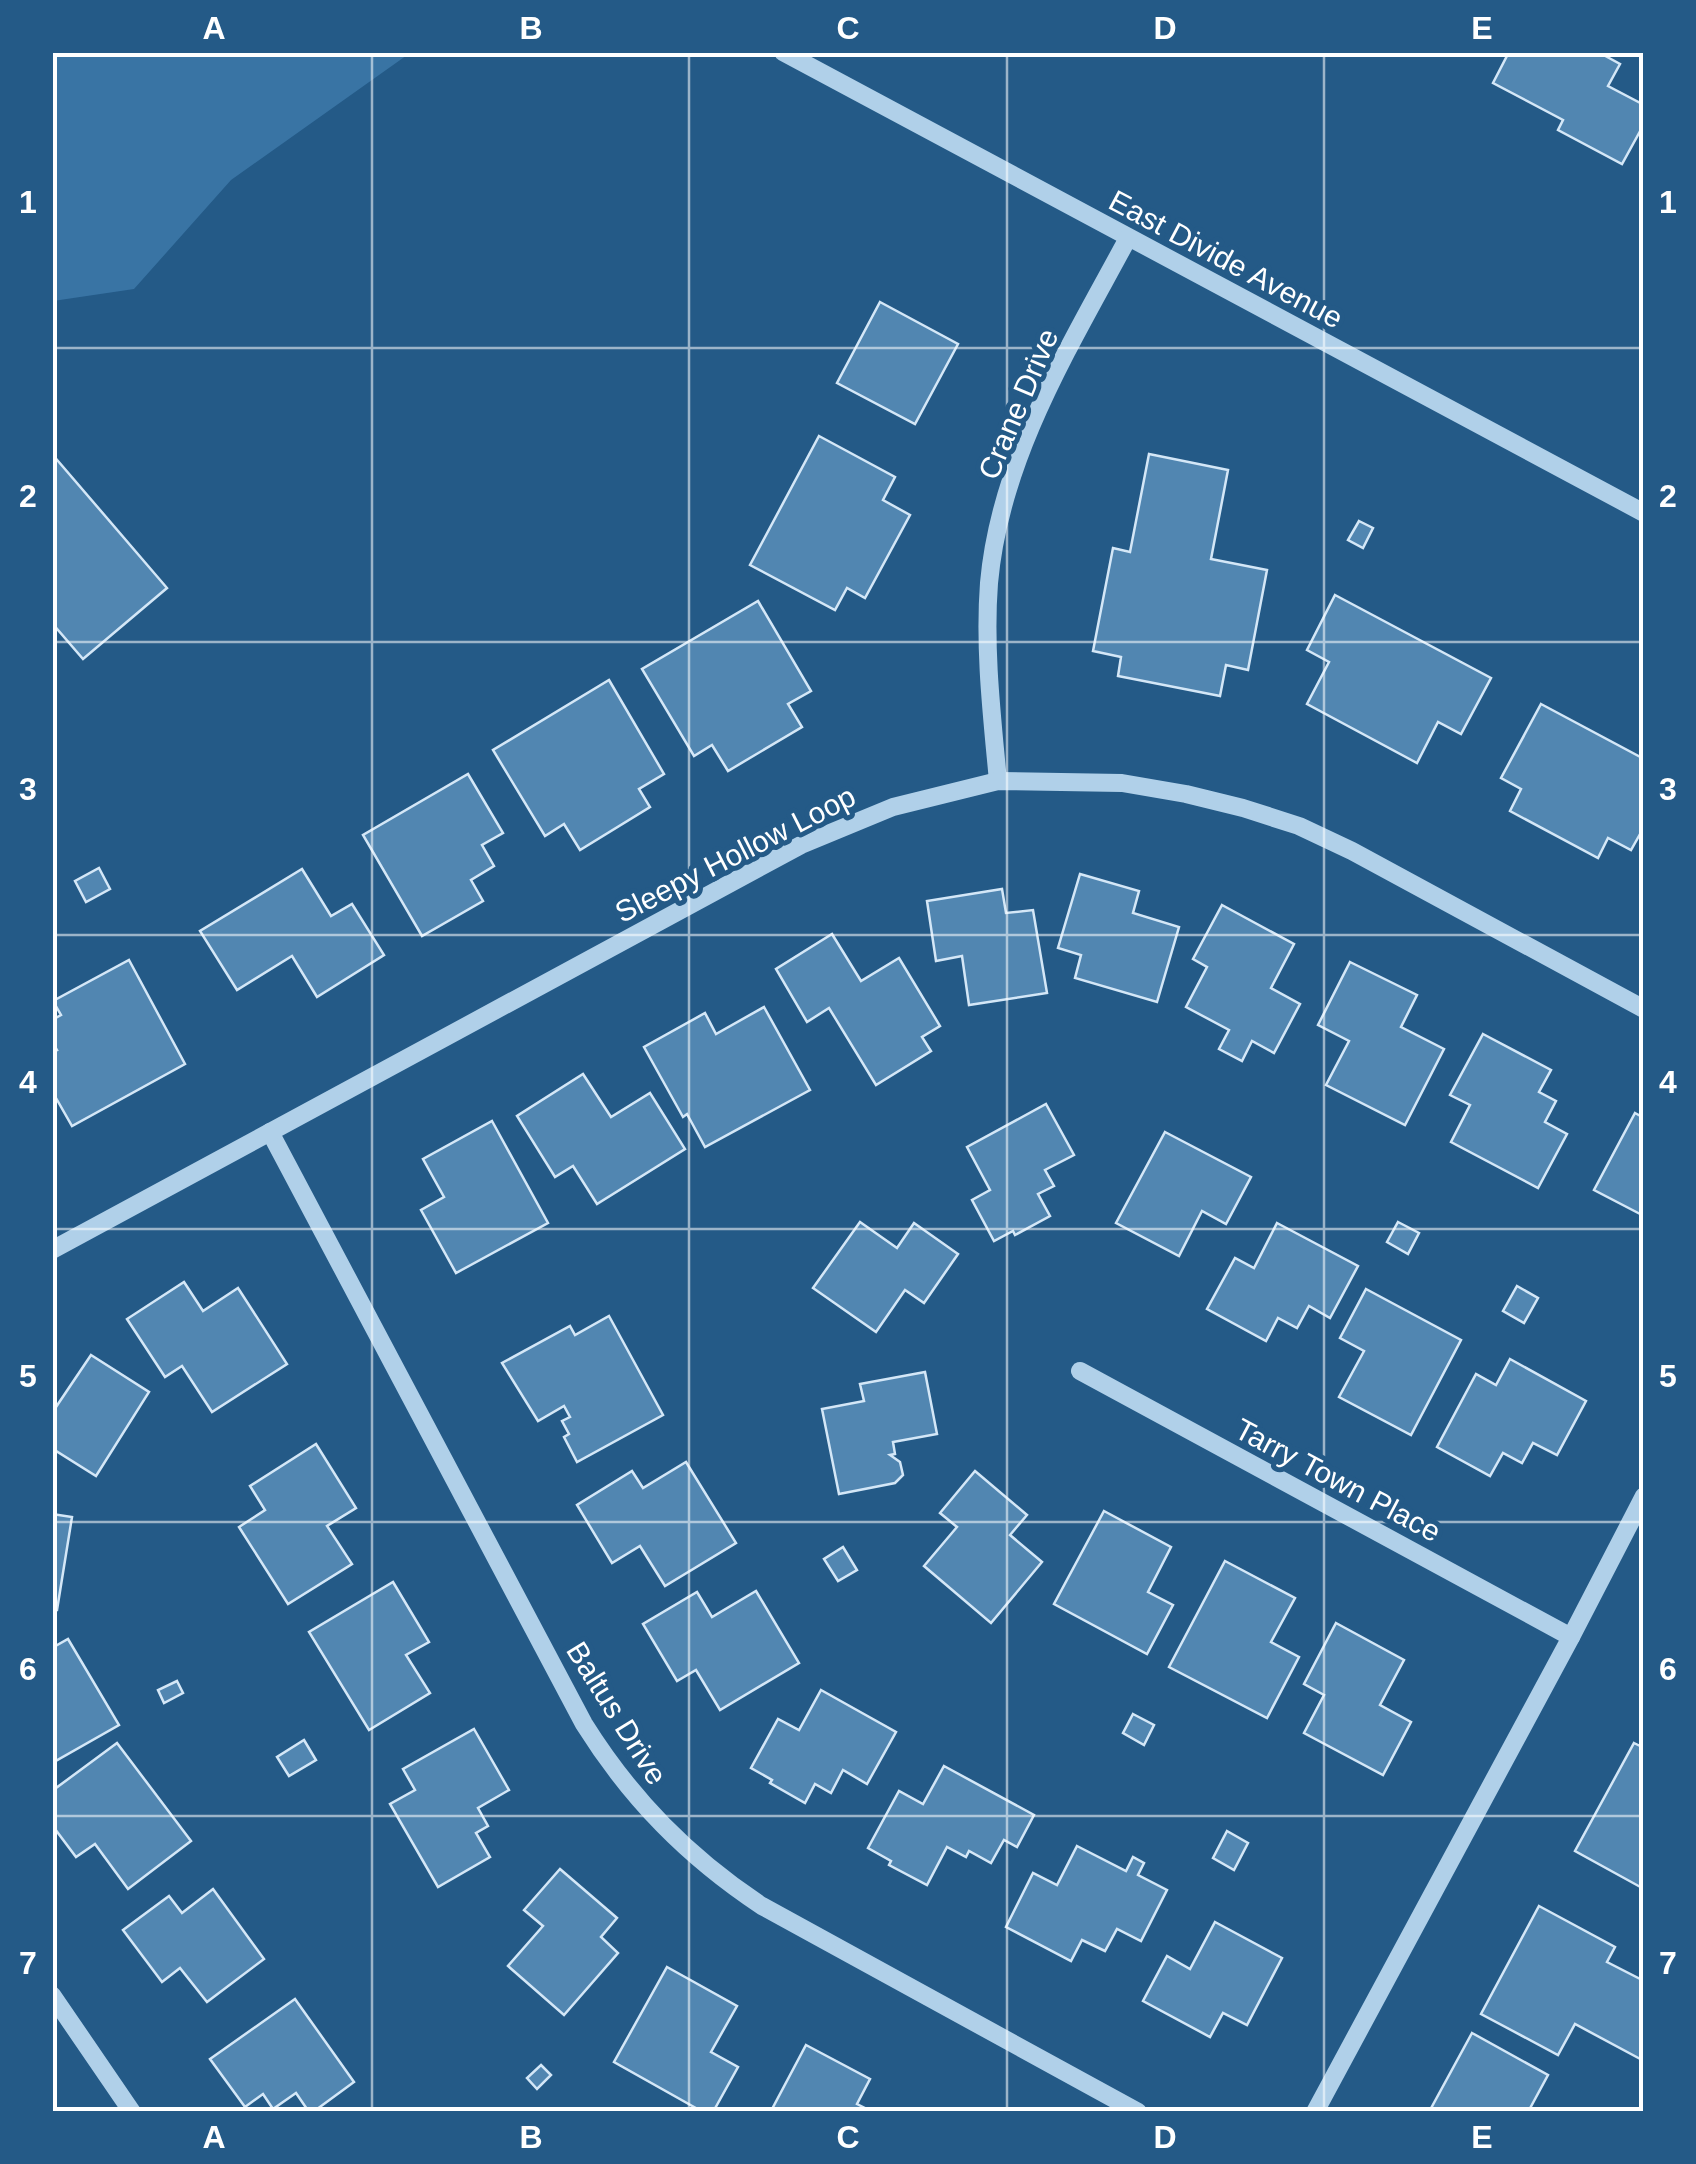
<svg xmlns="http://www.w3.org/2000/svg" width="1696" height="2164" viewBox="0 0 1696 2164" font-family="Arial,sans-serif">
  <rect width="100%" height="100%" fill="#245a87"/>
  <path fill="#3974a4" d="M 52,53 L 53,52 L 410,53 L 231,180 L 134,289 L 53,301 Z"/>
  <g fill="#5186b1" stroke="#d4e7f7" stroke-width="2.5">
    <path d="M 1509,52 L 1598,52 L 1620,64 L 1608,86 L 1644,105 L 1644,124 L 1622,164 L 1558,130 L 1563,120 L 1493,83 Z"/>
    <path d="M 880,302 L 958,344 L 915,424 L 837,383 Z"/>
    <path d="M 819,436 L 895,477 L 883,500 L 910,515 L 865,598 L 847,588 L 835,610 L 750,565 Z"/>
    <path d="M 52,454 L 167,588 L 83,659 L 52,623 Z"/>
    <path d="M 1149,454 L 1228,470 L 1211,559 L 1267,570 L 1248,670 L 1226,665 L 1220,696 L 1118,676 L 1121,657 L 1093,651 L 1113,548 L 1130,552 Z"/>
    <path d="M 1359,521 L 1373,528 L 1363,548 L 1348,540 Z"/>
    <path d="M 1335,595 L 1491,678 L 1461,734 L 1438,722 L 1417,763 L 1307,704 L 1329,662 L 1307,650 Z"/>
    <path d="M 758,601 L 811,691 L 788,704 L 802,727 L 728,771 L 712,745 L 694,756 L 642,669 Z"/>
    <path d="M 609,680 L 664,774 L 639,789 L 650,807 L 580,850 L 564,824 L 545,836 L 493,750 Z"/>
    <path d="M 1541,704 L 1644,759 L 1644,827 L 1631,850 L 1608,838 L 1598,858 L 1510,811 L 1521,789 L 1501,778 Z"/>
    <path d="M 468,774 L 503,833 L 482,845 L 494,866 L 471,880 L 483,901 L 422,936 L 363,835 Z"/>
    <path d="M 99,868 L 110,889 L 86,902 L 75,881 Z"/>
    <path d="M 302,869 L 331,916 L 352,904 L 384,955 L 317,997 L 292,956 L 237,990 L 200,931 Z"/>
    <path d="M 1080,874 L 1139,891 L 1133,913 L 1179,927 L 1157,1002 L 1075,978 L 1081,955 L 1058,948 Z"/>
    <path d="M 1002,889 L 1006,913 L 1033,910 L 1047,993 L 969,1005 L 962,956 L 936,961 L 927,901 Z"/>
    <path d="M 1222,905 L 1294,944 L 1271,988 L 1300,1004 L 1274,1053 L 1252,1041 L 1242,1061 L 1219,1049 L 1229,1030 L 1186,1007 L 1207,967 L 1193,959 Z"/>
    <path d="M 832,934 L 861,981 L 899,958 L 940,1026 L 922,1037 L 931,1051 L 876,1085 L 829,1008 L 807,1022 L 776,969 Z"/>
    <path d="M 129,960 L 185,1064 L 72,1126 L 52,1091 L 52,1052 L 57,1050 L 52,1041 L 52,1020 L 61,1015 L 53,1001 Z"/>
    <path d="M 1350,962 L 1417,995 L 1401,1027 L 1444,1049 L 1405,1125 L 1326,1085 L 1349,1041 L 1318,1025 Z"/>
    <path d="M 764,1007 L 810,1090 L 705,1147 L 687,1114 L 683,1117 L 644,1047 L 705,1013 L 716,1034 Z"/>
    <path d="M 1483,1034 L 1551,1070 L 1539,1092 L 1556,1101 L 1545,1122 L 1567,1134 L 1538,1188 L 1451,1142 L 1470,1105 L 1450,1095 Z"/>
    <path d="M 583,1074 L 611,1117 L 650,1093 L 685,1149 L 597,1204 L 573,1166 L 555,1177 L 517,1116 Z"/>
    <path d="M 1046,1104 L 1074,1155 L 1045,1170 L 1054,1186 L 1038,1194 L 1050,1216 L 1015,1235 L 1013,1231 L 994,1241 L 972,1200 L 990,1190 L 967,1147 Z"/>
    <path d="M 1635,1113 L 1644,1118 L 1644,1216 L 1594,1190 Z"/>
    <path d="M 492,1121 L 548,1223 L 456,1273 L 421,1210 L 444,1197 L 423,1159 Z"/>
    <path d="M 1165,1132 L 1251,1177 L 1226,1224 L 1202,1211 L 1179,1256 L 1116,1223 Z"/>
    <path d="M 860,1222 L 897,1248 L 914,1223 L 958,1254 L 924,1303 L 905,1290 L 876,1332 L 813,1288 Z"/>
    <path d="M 1398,1222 L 1419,1233 L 1408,1254 L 1387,1242 Z"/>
    <path d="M 1277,1223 L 1358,1266 L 1330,1318 L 1309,1306 L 1297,1328 L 1278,1318 L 1266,1341 L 1207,1309 L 1235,1258 L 1254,1268 Z"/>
    <path d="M 184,1282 L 203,1311 L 238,1288 L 287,1364 L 212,1412 L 182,1366 L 165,1377 L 127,1319 Z"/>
    <path d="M 1517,1286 L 1538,1298 L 1524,1323 L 1503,1311 Z"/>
    <path d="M 1366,1289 L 1461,1340 L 1411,1435 L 1339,1397 L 1364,1351 L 1340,1338 Z"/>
    <path d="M 609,1316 L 663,1415 L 577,1462 L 564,1437 L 569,1434 L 562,1421 L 570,1417 L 564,1406 L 538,1421 L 502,1363 L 570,1326 L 575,1335 Z"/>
    <path d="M 91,1355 L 149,1392 L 96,1476 L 56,1451 L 52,1456 L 52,1413 Z"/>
    <path d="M 1510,1359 L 1586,1401 L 1557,1455 L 1533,1443 L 1522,1463 L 1503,1453 L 1490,1476 L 1437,1447 L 1476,1374 L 1496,1385 Z"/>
    <path d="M 925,1372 L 937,1434 L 893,1442 L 895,1454 L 890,1455 L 900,1462 L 903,1475 L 895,1483 L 839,1494 L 822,1409 L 864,1401 L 860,1384 Z"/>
    <path d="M 316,1444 L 356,1508 L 327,1526 L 352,1564 L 288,1604 L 239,1527 L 265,1510 L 250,1486 Z"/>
    <path d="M 686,1462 L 736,1543 L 665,1586 L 640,1546 L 612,1563 L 577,1505 L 632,1471 L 643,1488 Z"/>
    <path d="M 975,1471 L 1027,1515 L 1010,1535 L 1042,1562 L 991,1623 L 924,1566 L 957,1527 L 940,1513 Z"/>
    <path d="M 1104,1511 L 1171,1547 L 1148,1592 L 1173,1605 L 1147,1654 L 1054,1604 Z"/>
    <path d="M 52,1514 L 72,1517 L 57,1610 L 52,1610 Z"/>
    <path d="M 843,1547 L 857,1570 L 838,1581 L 824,1559 Z"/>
    <path d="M 1225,1561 L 1295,1598 L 1271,1642 L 1299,1657 L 1267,1718 L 1169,1667 Z"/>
    <path d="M 393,1582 L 429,1642 L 406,1655 L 430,1693 L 369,1730 L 309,1632 Z"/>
    <path d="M 756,1591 L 799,1663 L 720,1710 L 696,1670 L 677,1681 L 643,1624 L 697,1592 L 712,1617 Z"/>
    <path d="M 1336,1623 L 1404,1660 L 1380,1705 L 1411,1722 L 1383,1775 L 1304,1733 L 1324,1695 L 1304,1684 Z"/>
    <path d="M 68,1639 L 119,1725 L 52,1763 L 52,1648 Z"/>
    <path d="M 177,1681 L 183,1693 L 164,1703 L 158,1690 Z"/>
    <path d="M 821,1690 L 896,1732 L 867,1784 L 843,1770 L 831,1793 L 815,1784 L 805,1803 L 770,1783 L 772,1780 L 751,1768 L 778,1719 L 799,1730 Z"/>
    <path d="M 1133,1714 L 1154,1725 L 1144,1745 L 1123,1733 Z"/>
    <path d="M 474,1729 L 509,1790 L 478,1808 L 488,1826 L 476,1833 L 490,1857 L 438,1887 L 390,1804 L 415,1790 L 403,1769 Z"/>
    <path d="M 304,1740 L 316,1760 L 289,1776 L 277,1757 Z"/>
    <path d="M 117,1743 L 191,1841 L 128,1889 L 95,1844 L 76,1857 L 52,1825 L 52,1791 Z"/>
    <path d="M 1634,1743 L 1644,1748 L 1644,1889 L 1575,1851 Z"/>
    <path d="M 944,1766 L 1034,1815 L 1017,1847 L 1004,1840 L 991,1863 L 969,1851 L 966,1857 L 947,1847 L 927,1885 L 889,1865 L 891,1861 L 868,1848 L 899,1791 L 923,1804 Z"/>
    <path d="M 1227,1831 L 1248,1843 L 1234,1870 L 1213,1858 Z"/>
    <path d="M 1077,1846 L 1126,1871 L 1133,1857 L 1144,1863 L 1138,1875 L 1167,1890 L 1141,1941 L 1117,1929 L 1105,1951 L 1082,1940 L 1071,1961 L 1006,1927 L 1033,1873 L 1057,1885 Z"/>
    <path d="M 560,1869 L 617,1918 L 601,1937 L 618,1953 L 564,2015 L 508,1966 L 543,1926 L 524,1910 Z"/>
    <path d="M 213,1889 L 264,1959 L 207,2002 L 180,1968 L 162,1982 L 123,1930 L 169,1896 L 182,1913 Z"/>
    <path d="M 1539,1906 L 1615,1947 L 1607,1962 L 1644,1981 L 1644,2061 L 1575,2024 L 1558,2055 L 1481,2014 Z"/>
    <path d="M 1215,1922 L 1282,1958 L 1247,2025 L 1223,2013 L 1210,2037 L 1143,2001 L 1167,1956 L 1190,1969 Z"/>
    <path d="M 667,1967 L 737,2006 L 711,2052 L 738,2067 L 713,2112 L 703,2112 L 614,2062 Z"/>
    <path d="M 295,1999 L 354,2082 L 313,2112 L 309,2112 L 296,2093 L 273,2109 L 263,2094 L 245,2107 L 210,2059 Z"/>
    <path d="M 1472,2033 L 1548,2075 L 1528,2112 L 1429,2112 Z"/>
    <path d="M 806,2045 L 870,2079 L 857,2104 L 873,2112 L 771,2111 Z"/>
    <path d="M 541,2065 L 551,2075 L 537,2089 L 527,2078 Z"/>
  </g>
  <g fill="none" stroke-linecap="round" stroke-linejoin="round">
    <g stroke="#b0d0e9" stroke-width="18">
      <path d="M 783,52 L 1644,513"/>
      <path d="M 998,781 C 992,716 984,649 989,583 C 1000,458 1070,346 1128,238"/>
      <path d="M 270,1132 L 584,1724 C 631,1799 688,1857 762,1906 L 1138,2112"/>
      <path d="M 52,1250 L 801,845 L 893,807 L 998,781 L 1122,783 L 1186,794 L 1243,808 L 1299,826 L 1352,851 L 1644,1009"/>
      <path d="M 1080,1371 L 1571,1637"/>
      <path d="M 52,1995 L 132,2112"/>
      <path d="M 1315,2112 L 1571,1637 L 1644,1496"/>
    </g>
  </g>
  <path fill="none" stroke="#fff" stroke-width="2.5" stroke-opacity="0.55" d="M 372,52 L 372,2112M 689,52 L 689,2112M 1007,52 L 1007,2112M 1324,52 L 1324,2112M 52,348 L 1644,348M 52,642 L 1644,642M 52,935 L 1644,935M 52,1229 L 1644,1229M 52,1522 L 1644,1522M 52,1816 L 1644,1816"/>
  <g text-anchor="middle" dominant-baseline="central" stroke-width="10" stroke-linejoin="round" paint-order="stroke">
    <g font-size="30" fill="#fff" stroke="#245a87">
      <text transform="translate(1226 259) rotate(28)">East Divide Avenue</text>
      <text transform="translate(1018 404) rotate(-67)">Crane Drive</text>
      <text transform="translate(735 854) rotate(-27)">Sleepy Hollow Loop</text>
      <text transform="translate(1338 1480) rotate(28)">Tarry Town Place</text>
      <text transform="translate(617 1713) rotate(58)">Baltus Drive</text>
    </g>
  </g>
  <rect width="1696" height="2164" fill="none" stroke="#245a87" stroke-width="110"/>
  <rect x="55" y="55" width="1586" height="2054" fill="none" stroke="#fff" stroke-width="4"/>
  <g font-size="32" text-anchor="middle" font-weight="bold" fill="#fff">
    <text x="214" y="39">A</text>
    <text x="531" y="39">B</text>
    <text x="848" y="39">C</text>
    <text x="1165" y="39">D</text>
    <text x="1482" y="39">E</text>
    <text x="28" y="213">1</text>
    <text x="1668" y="213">1</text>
    <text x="28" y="507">2</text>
    <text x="1668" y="507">2</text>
    <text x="28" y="800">3</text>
    <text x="1668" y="800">3</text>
    <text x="28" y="1093">4</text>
    <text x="1668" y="1093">4</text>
    <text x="28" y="1387">5</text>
    <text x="1668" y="1387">5</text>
    <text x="28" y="1680">6</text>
    <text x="1668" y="1680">6</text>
    <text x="28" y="1974">7</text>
    <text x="1668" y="1974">7</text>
    <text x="214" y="2148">A</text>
    <text x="531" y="2148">B</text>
    <text x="848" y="2148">C</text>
    <text x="1165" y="2148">D</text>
    <text x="1482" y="2148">E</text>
  </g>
</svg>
